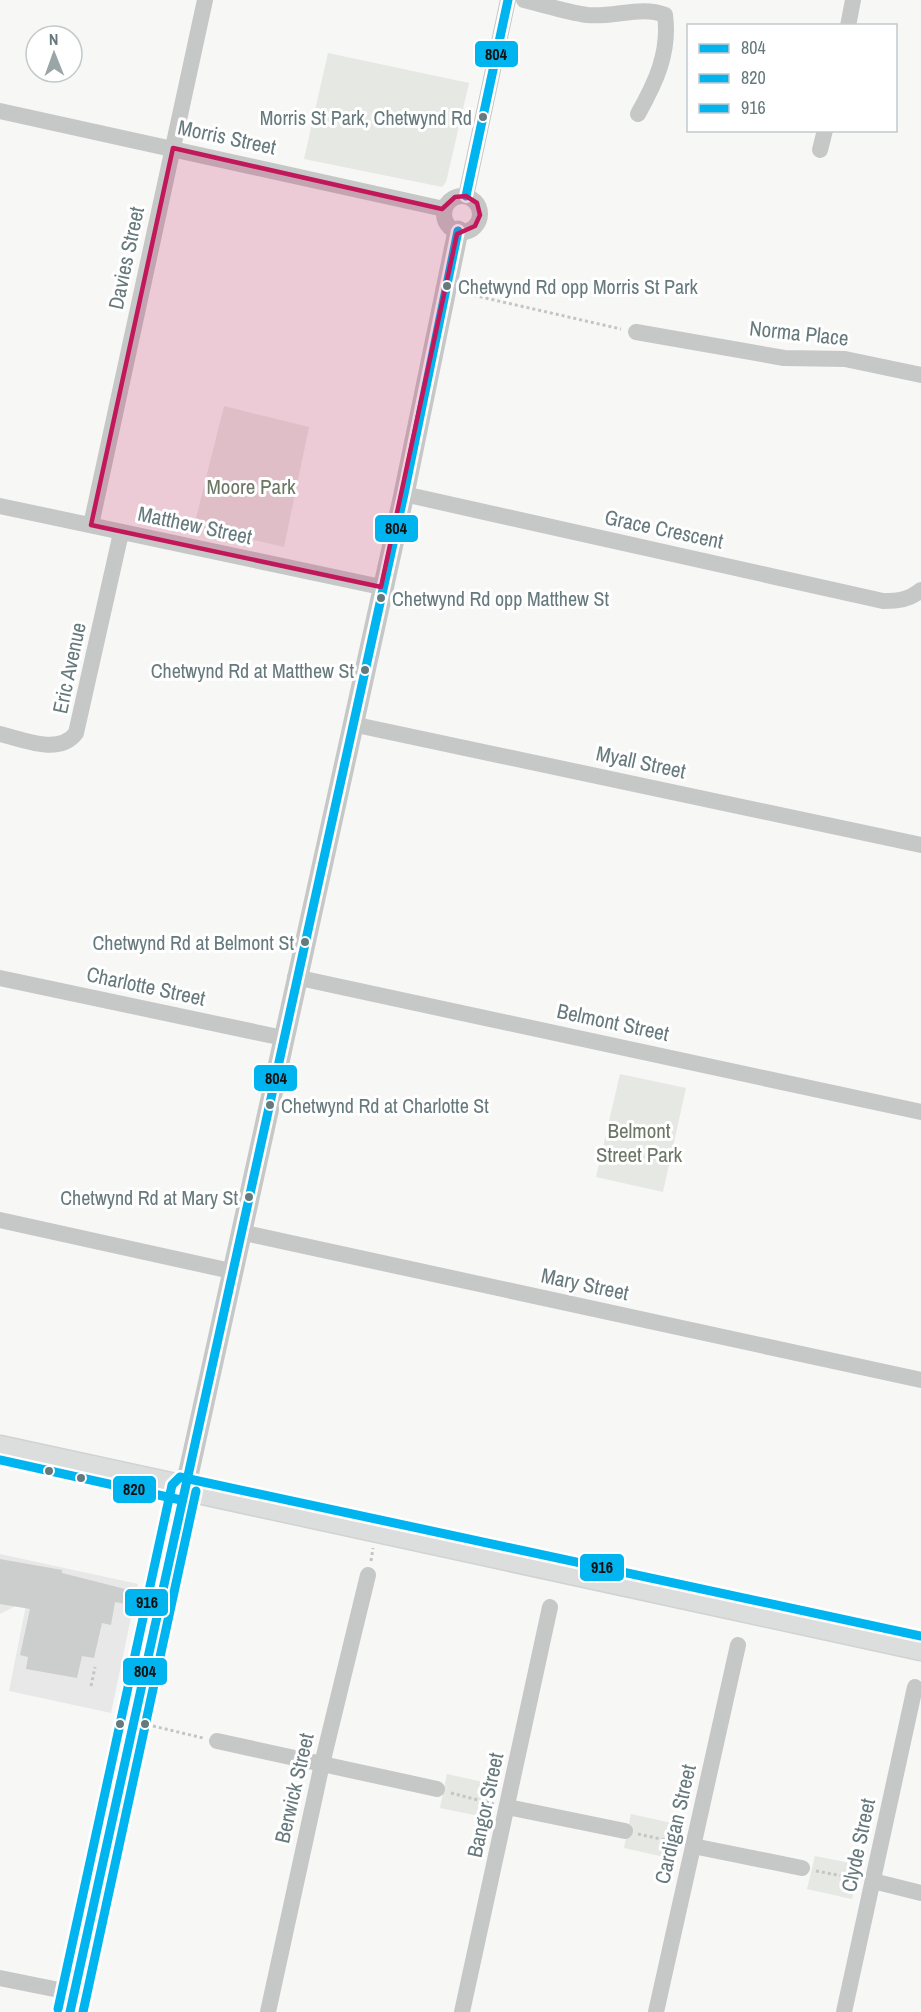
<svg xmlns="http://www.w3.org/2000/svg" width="921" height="2012" viewBox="0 0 921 2012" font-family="'Archivo Narrow',sans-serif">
  <rect width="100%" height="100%" fill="#f7f7f6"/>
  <path fill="#e7e8e7" d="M 0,1554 L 138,1584 L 111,1713 L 9,1691 L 27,1600 L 0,1614 Z"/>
  <g fill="#e6e8e4">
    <path d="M 328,53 L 469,83 L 446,182 L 442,187 L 304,159 Z"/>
    <path d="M 224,406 L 309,427 L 284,547 L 194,526 Z"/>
    <path d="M 620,1074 L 686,1088 L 663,1192 L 596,1177 Z"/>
    <path d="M 447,1774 L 492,1784 L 484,1817 L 440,1808 Z"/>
    <path d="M 631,1814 L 676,1824 L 669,1858 L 624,1848 Z"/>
    <path d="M 815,1856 L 860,1865 L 852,1899 L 807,1889 Z"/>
  </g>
  <path fill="#cccece" d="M 0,1559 L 62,1570 L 62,1573 L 133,1591 L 131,1605 L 115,1602 L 111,1625 L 102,1623 L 94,1658 L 82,1656 L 77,1678 L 26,1669 L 28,1657 L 20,1655 L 30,1609 L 0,1604 Z"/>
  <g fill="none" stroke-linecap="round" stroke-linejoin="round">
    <g stroke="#d1d3d3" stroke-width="27">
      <path id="secondary" d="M 0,1448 L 921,1648"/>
    </g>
    <g stroke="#c4c6c6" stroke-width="3" stroke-dasharray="3 3" stroke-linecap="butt">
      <path d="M 468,294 L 621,329"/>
      <path d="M 371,1561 L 373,1548"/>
      <path d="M 91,1686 L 95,1667"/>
      <path d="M 153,1726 L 203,1738"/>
      <path d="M 451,1793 L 494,1804"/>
      <path d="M 638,1834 L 679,1843"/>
      <path d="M 816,1871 L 859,1879"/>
    </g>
    <g stroke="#c6c7c7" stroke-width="16">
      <path d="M 524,0 C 545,5 566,12 587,15 C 614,18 641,5 665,15 C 670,52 656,82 638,114"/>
      <path d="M 848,26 L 853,0"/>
      <path d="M 0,111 L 444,209"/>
      <path d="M 820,150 L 825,130"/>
      <circle cx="462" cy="214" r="18"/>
      <path d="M 466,196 L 508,0"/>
      <path d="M 636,332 L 784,358 L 845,359 L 921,375"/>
      <path d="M 404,494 L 883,601 C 898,601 909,600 921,590"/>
      <path d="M 0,506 L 381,587"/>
      <path d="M 91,525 L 205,0"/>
      <path d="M 352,724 L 921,845"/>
      <path d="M 0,734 C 22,739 59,756 76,733 L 121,533"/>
      <path d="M 295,977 L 921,1112"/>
      <path d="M 0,978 L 283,1038"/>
      <path d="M 0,1220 L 231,1271"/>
      <path d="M 240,1232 L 921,1380"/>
      <path d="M 217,1741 L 437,1789"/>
      <path d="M 508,1807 L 625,1831"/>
      <path d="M 693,1846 L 802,1868"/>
      <path d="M 873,1881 L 921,1893"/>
      <path d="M 0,1978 L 74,1993"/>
      <path d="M 268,2012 L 322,1764 L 368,1575"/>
      <path d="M 462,2012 L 550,1607"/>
      <path d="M 656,2012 L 738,1645"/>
      <path d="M 844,2012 L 915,1687"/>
    </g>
    <path stroke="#c6c7c7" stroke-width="21" d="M 70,2012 L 404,494 L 458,231"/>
    <use href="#secondary" stroke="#dcdedd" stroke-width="24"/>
    <g stroke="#fff" stroke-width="14">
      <g id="bus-1">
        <path d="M 466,196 L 508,0"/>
        <path d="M 70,2012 L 404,494 L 458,231"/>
      </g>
    </g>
    <g stroke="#fff" stroke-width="14">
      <g id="bus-2">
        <path d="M 0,1460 L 181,1500"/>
        <path d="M 83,2012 L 196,1491"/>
      </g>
    </g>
    <g stroke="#fff" stroke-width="14">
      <path id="bus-3" d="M 58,2009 L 172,1485 L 180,1477 L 921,1636"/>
    </g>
    <use href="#bus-1" stroke="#00b5ef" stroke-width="9"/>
    <use href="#bus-2" stroke="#00b5ef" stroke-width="9"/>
    <use href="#bus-3" stroke="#00b5ef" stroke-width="9"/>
  </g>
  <path fill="#c2185b" fill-opacity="0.2" stroke="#c2185b" stroke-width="4.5" stroke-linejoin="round" d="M 173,148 L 442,209 L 455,197 L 466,196 L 477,203 L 480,215 L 475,226 L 457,234 L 381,587 L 91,525 Z"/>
  <g fill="#66797d" stroke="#fff" stroke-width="2">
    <circle cx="483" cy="117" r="5"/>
    <circle cx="447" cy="286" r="5"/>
    <circle cx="381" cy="598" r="5"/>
    <circle cx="365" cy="670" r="5"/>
    <circle cx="305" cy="942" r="5"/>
    <circle cx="270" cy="1105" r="5"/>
    <circle cx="249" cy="1197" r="5"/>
    <circle cx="49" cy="1471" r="5"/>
    <circle cx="81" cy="1478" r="5"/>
    <circle cx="120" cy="1724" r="5"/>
    <circle cx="145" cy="1724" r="5"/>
  </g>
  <g text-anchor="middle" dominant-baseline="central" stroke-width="6" stroke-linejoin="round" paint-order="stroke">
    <g font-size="20" fill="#66797d" stroke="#fff" text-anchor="end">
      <text x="472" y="117">Morris St Park, Chetwynd Rd</text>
      <text x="458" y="286" text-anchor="start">Chetwynd Rd opp Morris St Park</text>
      <text x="392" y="598" text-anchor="start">Chetwynd Rd opp Matthew St</text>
      <text x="354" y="670">Chetwynd Rd at Matthew St</text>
      <text x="294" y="942">Chetwynd Rd at Belmont St</text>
      <text x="281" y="1105" text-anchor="start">Chetwynd Rd at Charlotte St</text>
      <text x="238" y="1197">Chetwynd Rd at Mary St</text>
    </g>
    <g font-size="21" fill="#66797d" stroke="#fff">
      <text transform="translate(227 137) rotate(12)">Morris Street</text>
      <text transform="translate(126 258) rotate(-78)">Davies Street</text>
      <text transform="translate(799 333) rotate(6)">Norma Place</text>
      <text transform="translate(195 525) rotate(12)">Matthew Street</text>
      <text transform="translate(664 529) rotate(12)">Grace Crescent</text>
      <text transform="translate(69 668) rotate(-78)">Eric Avenue</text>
      <text transform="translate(641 762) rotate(12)">Myall Street</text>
      <text transform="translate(146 986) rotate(12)">Charlotte Street</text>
      <text transform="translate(613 1022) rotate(12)">Belmont Street</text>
      <text transform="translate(585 1284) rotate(12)">Mary Street</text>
      <text transform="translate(294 1788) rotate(-77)">Berwick Street</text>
      <text transform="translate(485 1805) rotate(-78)">Bangor Street</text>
      <text transform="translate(675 1824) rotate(-77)">Cardigan Street</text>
      <text transform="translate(858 1845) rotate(-78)">Clyde Street</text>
    </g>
    <g font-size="21" fill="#6b7664" stroke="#fff">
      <text x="251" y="486">Moore Park</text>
      <text x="639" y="1130">Belmont<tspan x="639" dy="24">Street Park</tspan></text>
    </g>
  </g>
  <g stroke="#fff" stroke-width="2">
    <rect x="474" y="40" width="45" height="28" rx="6" fill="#00b5ef"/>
    <rect x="374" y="514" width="45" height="29" rx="6" fill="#00b5ef"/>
    <rect x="253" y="1064" width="45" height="28" rx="6" fill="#00b5ef"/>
    <rect x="112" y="1475" width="45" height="29" rx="6" fill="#00b5ef"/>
    <rect x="579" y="1553" width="46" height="29" rx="6" fill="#00b5ef"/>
    <rect x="124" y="1588" width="45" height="29" rx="6" fill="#00b5ef"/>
    <rect x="122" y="1657" width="46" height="29" rx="6" fill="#00b5ef"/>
  </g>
  <g font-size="16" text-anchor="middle" font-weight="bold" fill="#111">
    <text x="496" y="60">804</text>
    <text x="396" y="534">804</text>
    <text x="276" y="1084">804</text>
    <text x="134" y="1495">820</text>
    <text x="602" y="1573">916</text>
    <text x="147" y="1608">916</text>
    <text x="145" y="1677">804</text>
  </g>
  <rect x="687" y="24" width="210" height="108" fill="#ffffff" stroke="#c2c9cb" stroke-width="1.5"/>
  <rect x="699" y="44" width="30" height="9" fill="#00b5ef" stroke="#c2c9cb" stroke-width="1.5"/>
  <text x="741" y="54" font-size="18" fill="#66797d">804</text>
  <rect x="699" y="74" width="30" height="9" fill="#00b5ef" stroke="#c2c9cb" stroke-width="1.5"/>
  <text x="741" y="84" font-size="18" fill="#66797d">820</text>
  <rect x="699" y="104" width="30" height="9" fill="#00b5ef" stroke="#c2c9cb" stroke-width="1.5"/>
  <text x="741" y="114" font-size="18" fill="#66797d">916</text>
  <g transform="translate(54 54) rotate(359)"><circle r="28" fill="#ffffff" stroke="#c2c9cb" stroke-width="1.5"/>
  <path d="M0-4.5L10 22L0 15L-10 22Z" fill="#99a5a7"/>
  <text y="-9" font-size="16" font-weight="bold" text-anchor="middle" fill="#66797d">N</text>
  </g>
</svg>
